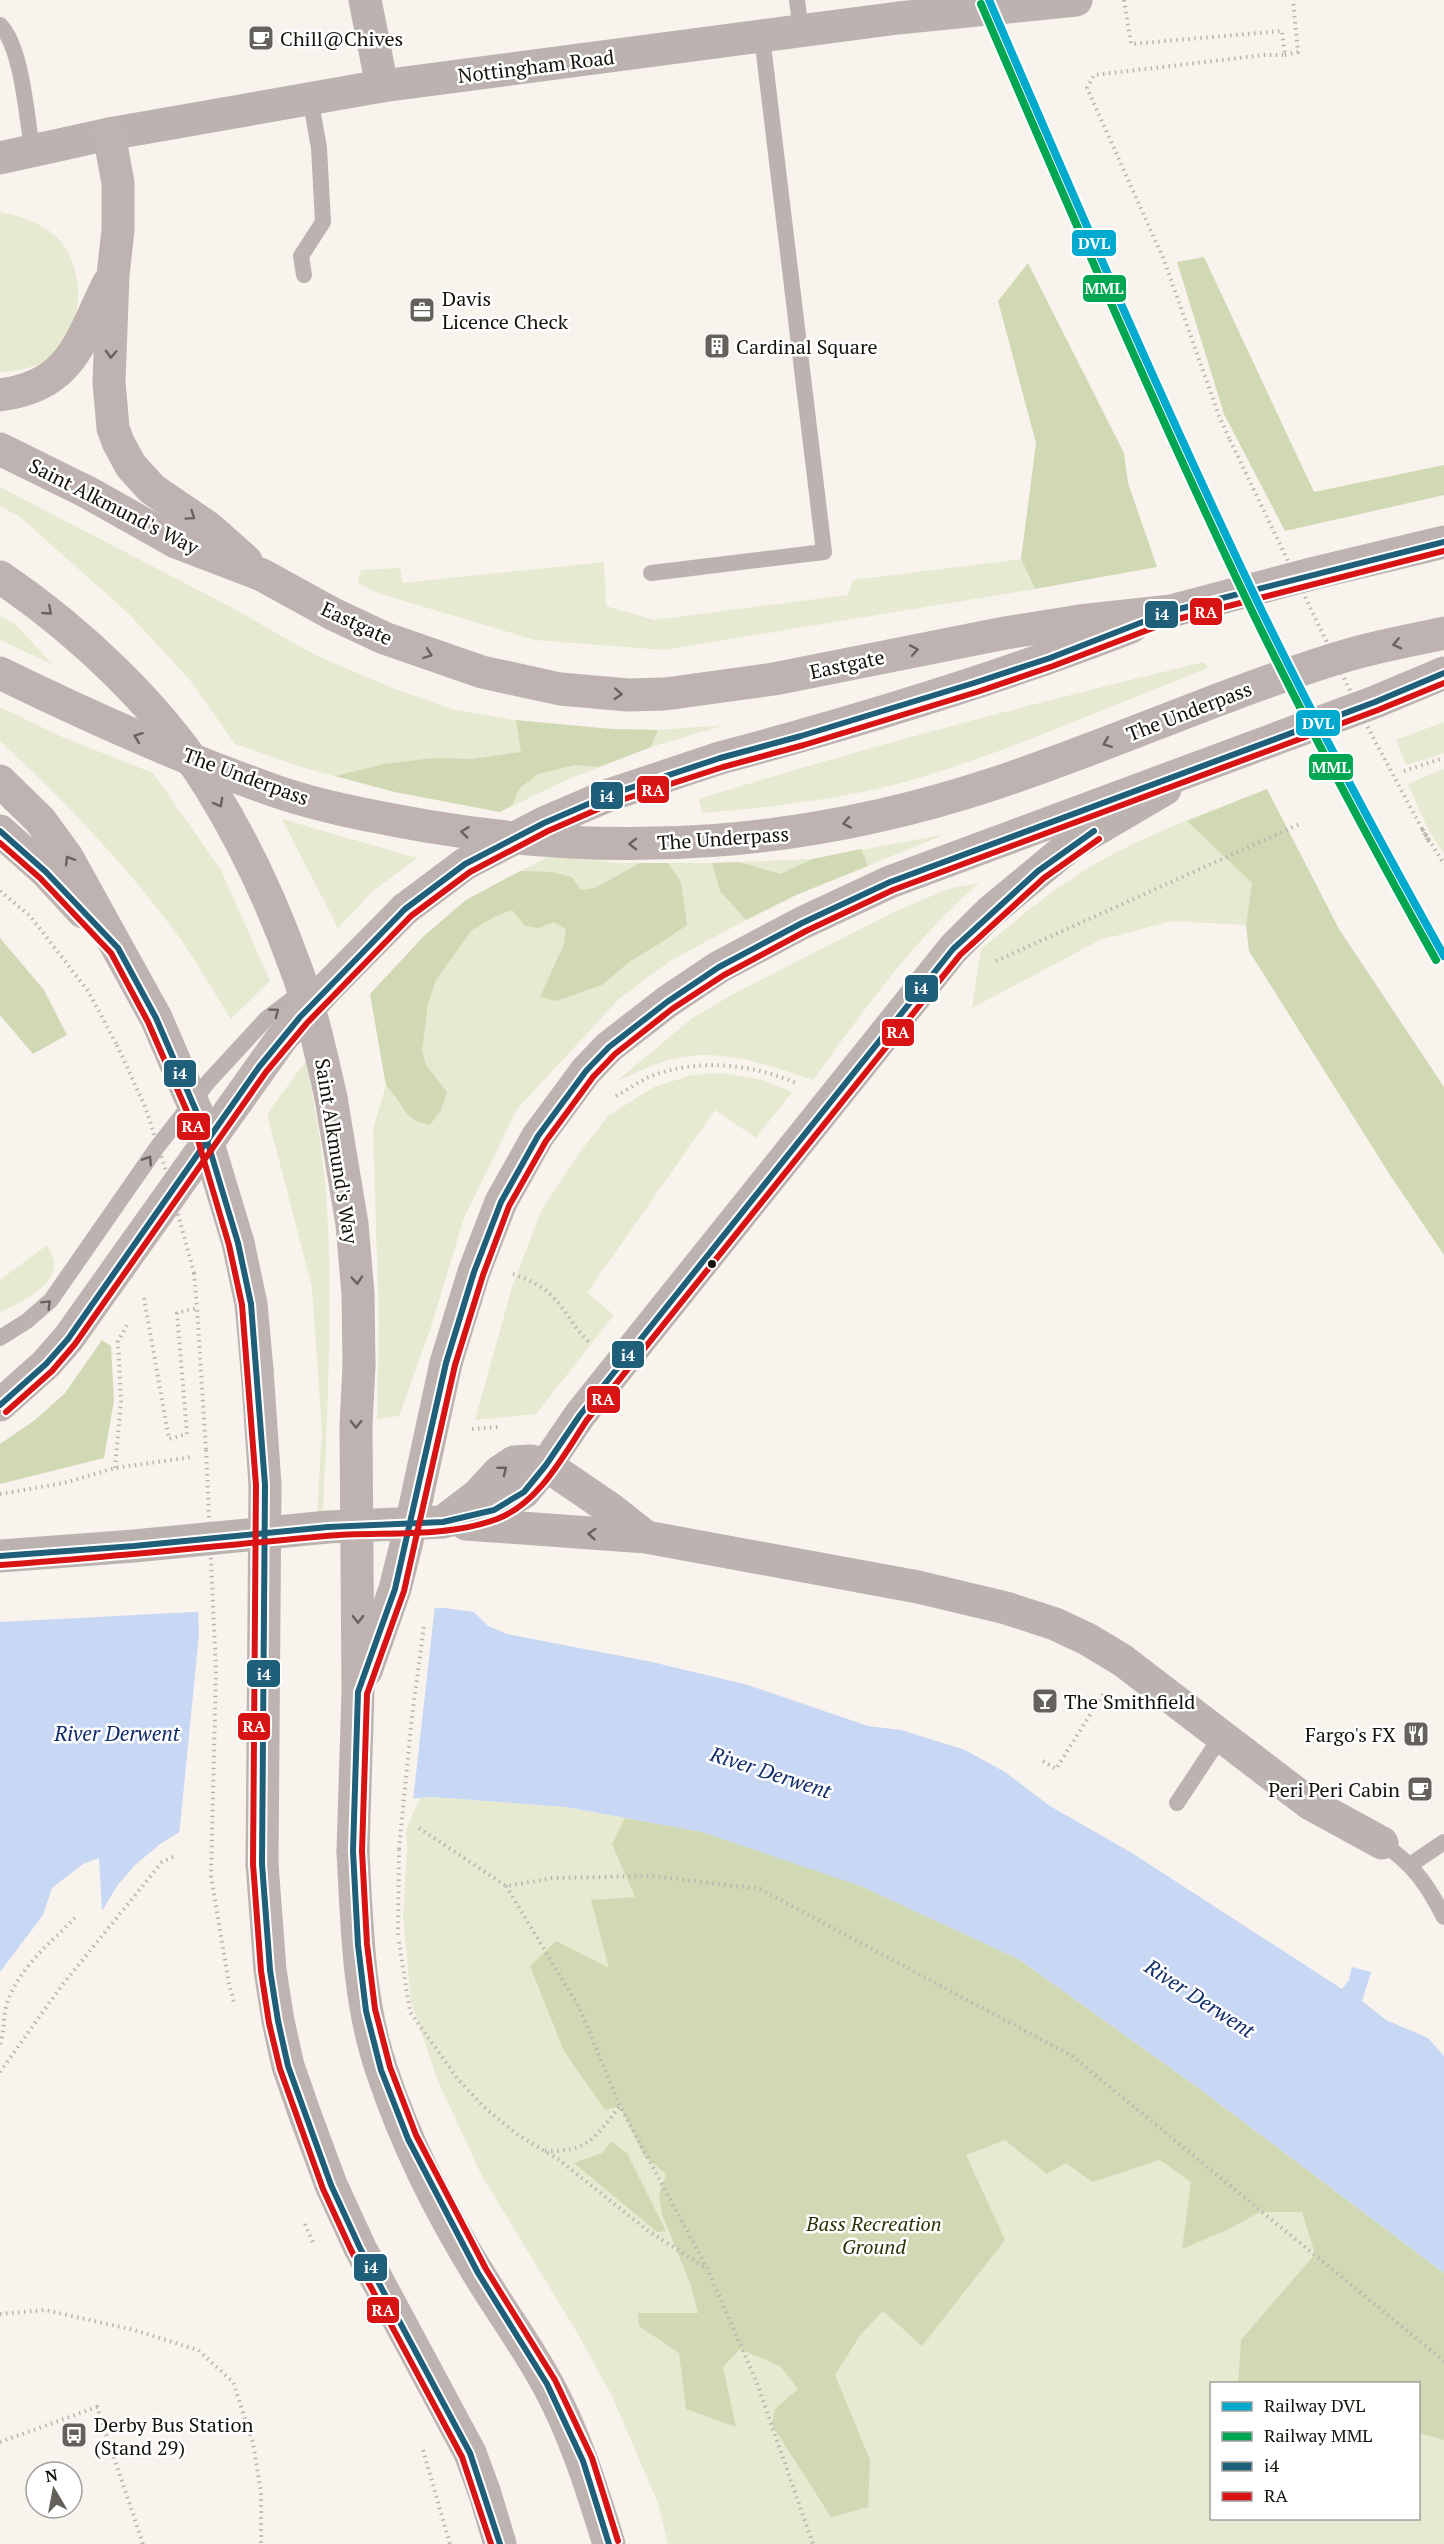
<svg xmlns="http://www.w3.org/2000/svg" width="1444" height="2544" viewBox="0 0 1444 2544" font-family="'PT Serif',serif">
  <rect width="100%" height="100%" fill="#f8f3ec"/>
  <g fill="#e5ead0" fill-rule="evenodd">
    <path d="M 0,212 C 21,216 47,224 61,242 C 87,276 84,332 48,359 C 34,369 16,370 0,373 Z"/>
    <path d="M 0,487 L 227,605 L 313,654 L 395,689 L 452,709 L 531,723 L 612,729 L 658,730 L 725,725 L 651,747 L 564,781 L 500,812 L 395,792 L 308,769 L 235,744 L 190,680 L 128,613 L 20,517 L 0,506 Z"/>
    <path d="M 1021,559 L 1035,589 L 664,650 L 535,640 L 377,593 L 358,583 L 361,570 L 400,568 L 403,583 L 604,562 L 606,606 L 654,620 L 848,595 L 853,580 Z"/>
    <path d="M 0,616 L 16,625 L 52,664 L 0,640 Z"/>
    <path d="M 1204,662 L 1208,668 C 1113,705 1019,747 922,777 C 853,798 774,807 702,813 L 699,799 C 866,747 1034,703 1204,662 Z"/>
    <path d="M 0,707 L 62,737 L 153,773 L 221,870 L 270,981 L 231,1019 C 214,993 199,966 182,941 C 129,868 66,802 0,741 Z"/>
    <path d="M 1444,722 L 1444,753 L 1406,765 L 1396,740 Z"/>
    <path d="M 1444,769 L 1444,854 L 1428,829 L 1408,784 Z"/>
    <path d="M 1267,789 L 1246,925 L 1172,921 L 1100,940 L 972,1008 L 981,949 C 1013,923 1044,896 1079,874 C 1136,837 1204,814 1267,789 Z"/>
    <path d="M 282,819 L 417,858 L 373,891 L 338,928 Z"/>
    <path d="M 946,834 L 796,895 L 746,920 L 670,961 L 619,999 L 517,1109 L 464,1218 L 430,1330 L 399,1416 L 377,1419 L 379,1321 L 373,1129 L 386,1085 L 370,994 L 424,936 L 466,900 L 555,853 L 615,863 L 712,863 L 813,859 Z"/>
    <path d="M 979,883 C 913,940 864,1010 813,1080 C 769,1065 720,1047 673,1059 C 653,1064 635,1073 617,1081 L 691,1019 L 735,993 L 892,913 L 948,889 Z"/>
    <path d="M 306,1061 C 315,1109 324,1157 327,1206 C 333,1309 327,1413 323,1516 L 317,1518 L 322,1431 L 312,1287 L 267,1114 Z"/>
    <path d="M 722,1073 L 762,1080 L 792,1092 L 756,1138 L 715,1110 L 587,1293 L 614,1315 L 536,1414 L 475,1420 L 512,1287 L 541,1211 L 577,1156 L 608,1116 L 654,1087 L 692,1075 Z"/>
    <path d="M 47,1245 C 49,1250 54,1258 54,1263 C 55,1288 19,1303 0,1312 L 0,1280 Z"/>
    <path d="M 432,1797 L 566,1807 L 702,1832 L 1444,2273 L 1444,2544 L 668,2544 L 658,2503 L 612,2396 L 578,2334 L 482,2176 L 438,2081 L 411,2002 L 403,1918 L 407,1847 L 406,1829 L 420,1798 ZM 1212,2384 L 1418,2384 L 1418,2518 L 1212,2518 Z"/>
  </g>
  <g fill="#d1d9b4">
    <path d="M 1204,257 L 1314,492 L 1444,465 L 1444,495 L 1285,531 L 1224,414 L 1177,262 Z"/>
    <path d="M 1028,263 L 1124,453 L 1128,483 L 1157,567 L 1035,589 L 1021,559 L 1036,443 L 998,301 Z"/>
    <path d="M 516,720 L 612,729 L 658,730 L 651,747 L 599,767 L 575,765 L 538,774 L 519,789 L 512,805 L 500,812 L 395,792 L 335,776 L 384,764 L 433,758 L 472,759 L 521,752 Z"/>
    <path d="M 1267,789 L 1339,929 L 1444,1087 L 1444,1255 L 1390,1175 L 1249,951 L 1246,925 L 1252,883 L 1187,821 Z"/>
    <path d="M 861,849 L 868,866 L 796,895 L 746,920 L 720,891 L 712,863 L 739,862 L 780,874 L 813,859 Z"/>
    <path d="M 640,863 L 668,863 L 681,882 L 687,925 L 662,942 L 629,962 L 602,985 L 556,1001 L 540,997 L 564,944 L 566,929 L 554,922 L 539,928 L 525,926 L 512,910 L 494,917 L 472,930 L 436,980 L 428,1004 L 422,1050 L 426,1065 L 447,1092 L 441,1110 L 430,1125 C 403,1121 403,1102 386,1085 L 370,994 L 424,936 L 466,900 L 520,871 L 552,872 L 572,877 L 581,890 L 595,888 Z"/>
    <path d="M 0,938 L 44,990 L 67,1035 L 33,1054 L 0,1015 Z"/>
    <path d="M 102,1340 L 111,1346 L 114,1400 L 104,1458 L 0,1484 L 0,1444 L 35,1420 L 65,1393 Z"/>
    <path d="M 625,1818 L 703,1832 L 861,1886 L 1020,1960 L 1196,2086 L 1444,2273 L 1444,2440 L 1419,2433 L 1418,2384 L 1238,2383 L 1241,2340 L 1315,2254 L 1302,2212 L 1260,2212 L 1229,2229 L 1182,2249 L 1191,2182 L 1160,2160 L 1092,2182 L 1066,2163 L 1047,2174 L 1005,2140 L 966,2155 L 1005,2240 L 922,2346 L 883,2311 L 861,2334 L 835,2375 L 870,2460 L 868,2507 L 831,2517 L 772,2425 L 775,2409 L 798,2389 L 780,2366 L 740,2349 L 723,2367 L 736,2427 L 686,2409 L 679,2353 L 639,2326 L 638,2313 L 698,2313 L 691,2286 L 662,2214 L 659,2194 L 666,2174 L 644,2156 L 620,2106 L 605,2110 L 564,2051 L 530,1966 L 556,1941 L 609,1968 L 591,1900 L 635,1897 L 612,1844 Z"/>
    <path d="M 611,2141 L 627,2153 L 666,2231 L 657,2232 L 574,2163 L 602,2153 Z"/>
  </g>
  <path fill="#c8d7f4" d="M 230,1607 L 445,1608 L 474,1612 L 488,1626 L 507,1634 L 652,1662 L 748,1685 L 868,1726 L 901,1730 L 965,1750 L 1005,1772 L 1050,1806 L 1132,1853 L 1342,1989 L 1349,1980 L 1352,1967 L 1371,1972 L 1362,2001 L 1386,2020 L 1428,2038 L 1444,2056 L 1444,2273 L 1196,2086 L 1020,1960 L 861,1886 L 702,1832 L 566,1807 L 432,1797 L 230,1812 L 186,1828 L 160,1844 L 135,1865 L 117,1886 L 102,1911 L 99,1858 L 83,1864 L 52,1888 L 43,1915 L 0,1972 L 0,1622 L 194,1612 Z"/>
  <path fill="#f8f3ec" d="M 230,1604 L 435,1605 L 413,1801 L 231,1815 L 187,1830 L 179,1836 L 199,1634 L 198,1608 Z"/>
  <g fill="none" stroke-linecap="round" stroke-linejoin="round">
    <g stroke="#bbb3b0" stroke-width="4" stroke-dasharray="1.5 4.5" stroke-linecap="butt">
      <path d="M 1124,0 L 1131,44 L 1282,31 L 1285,55 L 1264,55 L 1094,75 L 1087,88 L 1164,260 L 1219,416 L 1230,440"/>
      <path d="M 1285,55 L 1298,52 L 1293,0"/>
      <path d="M 1404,771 L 1444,758"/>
      <path d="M 1429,842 L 1423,830 L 1444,864"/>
      <path d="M 0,891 L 31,917 L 88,991 L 117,1045"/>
      <path d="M 996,961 L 1302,823"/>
      <path d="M 616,1096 C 627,1090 638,1082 649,1077 C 696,1058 752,1063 798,1084"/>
      <path d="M 194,1273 L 197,1308"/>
      <path d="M 513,1274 C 527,1279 544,1286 554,1298 C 568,1313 575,1330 590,1343"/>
      <path d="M 144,1298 L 169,1439 L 187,1434 L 177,1313 L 197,1308 L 206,1450"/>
      <path d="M 472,1429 L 498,1427"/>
      <path d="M 115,1468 L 121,1402 L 118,1341 L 127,1325"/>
      <path d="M 0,1494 L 64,1483 L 115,1468 L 192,1457"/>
      <path d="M 1043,1761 L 1056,1769 L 1105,1691"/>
      <path d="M 419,1828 L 506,1886 L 553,1878 L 653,1876 L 760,1889 L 1072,2056 L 1444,2361"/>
      <path d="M 211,1876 L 229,1984 L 235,2006"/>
      <path d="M 506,1886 L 579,2007 L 620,2106 L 707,2268 L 757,2383 L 813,2544"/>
      <path d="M 398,1935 L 399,1849"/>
      <path d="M 399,1942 L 410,2012 L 457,2078 L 485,2108 L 518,2135 L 558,2159 L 647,2230 L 706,2268"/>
      <path d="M 0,2044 C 5,2030 3,2016 7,2003 C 19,1968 51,1942 76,1917"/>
      <path d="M 0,2072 L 63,1984 L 162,1862 L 177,1855"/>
      <path d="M 545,2151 C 589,2152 594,2138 620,2106"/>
      <path d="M 305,2224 L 314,2245"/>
      <path d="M 0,2314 L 45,2310 L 134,2330 L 198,2350 L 233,2382 L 253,2443 L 261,2492 L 261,2544"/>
      <path d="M 0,2442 L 97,2407 L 143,2544"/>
      <path d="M 423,2450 L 450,2544"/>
    </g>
    <g stroke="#bcb2b0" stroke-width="16">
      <path d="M 797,0 L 801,32"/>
      <path d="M 0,25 C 22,47 27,118 32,150"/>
      <path d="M 304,275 L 301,256 L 323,222 L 319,148 L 310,97"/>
      <path d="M 651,573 L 824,552 L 762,37"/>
      <path d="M 0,1338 L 27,1321 L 51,1300 L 158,1146 L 208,1082 L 266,1019 L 307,988"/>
      <path d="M 1177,1803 L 1222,1735"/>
      <path d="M 1382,1843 C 1413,1864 1427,1884 1444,1917"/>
      <path d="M 1410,1865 L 1444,1842"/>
    </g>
    <g stroke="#bcb2b0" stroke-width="33">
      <path d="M 365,0 L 382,86"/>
      <path d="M 449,1517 L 478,1495 L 499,1472 L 514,1462 L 531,1461 L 546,1465 L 612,1510 L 646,1537"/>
      <path d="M 466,1524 L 646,1537 L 918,1587 L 1006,1608 L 1055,1624 L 1087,1639 L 1122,1660 L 1309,1803 L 1382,1843"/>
      <path d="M 0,1556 L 134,1546 L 328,1527 L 443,1522 L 494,1510 L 524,1492 L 546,1465 L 580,1415 L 953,949 L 990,912 L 1073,843 L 1165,789"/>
    </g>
    <path stroke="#bcb2b0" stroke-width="33" d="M 0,158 L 109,134 L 382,86 L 898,18 L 1076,0"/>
    <g stroke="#beb3b0" stroke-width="33">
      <path d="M 109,134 L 118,183 L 118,230 L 113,275 L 109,382 L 113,428 L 118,442 L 131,466 L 152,489 L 209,528 L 246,561"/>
      <path d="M 0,395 C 72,386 80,341 108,284"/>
      <path d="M 0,449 L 87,492 L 176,542 L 262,575 L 333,614 L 384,638 L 482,672 L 560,689 L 628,695 L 665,694 L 774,679 L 1005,633 L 1080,621 L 1171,611 L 1315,573 L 1444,542"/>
      <path d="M 0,673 C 90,717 183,759 278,792 C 325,808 377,817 426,826 C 620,859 805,846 993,784 C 1112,745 1227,691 1348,655 C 1379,646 1412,640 1444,633"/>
      <path d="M 720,758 C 859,721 997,679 1131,627"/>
      <path d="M 0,781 L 40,820 L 67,857 L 156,1018"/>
      <path d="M 0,831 L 46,872 L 83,912"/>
      <path d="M 331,1098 L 352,1224 L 358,1294 L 359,1365"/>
      <path d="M 238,1243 L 251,1304 L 257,1370"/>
      <path d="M 446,1363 L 474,1272 L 501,1202 L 538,1136 L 586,1071 L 609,1047 L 667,1002 L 719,967 L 802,923 L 890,882 L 1375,702 L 1444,673"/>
      <path d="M 0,1405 L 46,1364 L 68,1339 L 282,1038 L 324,991 L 405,909"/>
      <path d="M 353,1851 C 357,1925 358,2001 382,2071 C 405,2140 441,2213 480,2276 C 502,2312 527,2346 547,2383 C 575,2434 592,2489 609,2544"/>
      <path d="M 262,1864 L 270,1970 L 278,2021 L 288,2066 L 304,2112 L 331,2185 L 360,2248 L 470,2453 L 485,2494 L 500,2544"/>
    </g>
    <g stroke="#bbb3b0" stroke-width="4" stroke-dasharray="1.5 4.5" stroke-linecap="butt">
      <path d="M 1230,440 L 1366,724 L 1429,842"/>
      <path d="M 117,1045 L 146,1109 L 167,1174 L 194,1273"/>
      <path d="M 206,1450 L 216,1671 L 211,1876"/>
      <path d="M 399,1849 L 412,1716 L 424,1626"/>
    </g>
    <g stroke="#beb3b0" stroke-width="33">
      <path d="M 0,577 C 78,630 162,708 211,789 C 245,844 273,905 295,966 C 311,1008 321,1053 331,1098"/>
      <path d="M 405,909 L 465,864 L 544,823 L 609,795 L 720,758"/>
      <path d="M 156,1018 L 203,1127 L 238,1243"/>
      <path d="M 257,1370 L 265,1485 L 262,1864"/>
      <path d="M 366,1671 L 395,1589 L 411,1525 L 446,1363"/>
      <path d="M 353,1851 L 358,1692 L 356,1426 L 359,1365"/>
    </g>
    <g stroke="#fff" stroke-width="10">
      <g id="bus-1">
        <path d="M 0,831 L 46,872 L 118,948 L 156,1018 L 203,1127 L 238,1243 L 251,1304 L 265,1485 L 262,1864 L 270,1970 L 278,2021 L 288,2066 L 331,2185 L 360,2248 L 470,2453 L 500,2544"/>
        <path d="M 0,1405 L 46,1364 L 68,1339 L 259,1067 L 300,1017 L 405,909 L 465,864 L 544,823 L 609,795 L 720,758 L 801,736 L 974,683 L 1050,658 L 1171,611 L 1444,542"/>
        <path d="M 0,1556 L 134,1546 L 328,1527 L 443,1522 L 494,1510 L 524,1492 L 546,1465 L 580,1415 L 953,949 L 1038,871 L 1094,831"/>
        <path d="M 609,2544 L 583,2461 L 547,2384 L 478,2273 L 408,2139 L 381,2070 L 366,2011 L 358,1945 L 353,1851 L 358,1692 L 395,1589 L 446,1363 L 474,1272 L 501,1202 L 538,1136 L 586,1071 L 609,1047 L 667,1002 L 719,967 L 802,923 L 890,882 L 1375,702 L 1444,673"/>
      </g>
    </g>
    <g stroke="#fff" stroke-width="10">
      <g id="bus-2">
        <path d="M 0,843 L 40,878 L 111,953 L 148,1022 L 195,1130 L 229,1245 L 242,1305 L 256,1485 L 253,1864 L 261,1971 L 269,2023 L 280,2069 L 323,2189 L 352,2252 L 462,2457 L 491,2544"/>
        <path d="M 6,1412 L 52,1371 L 75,1344 L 266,1072 L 307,1023 L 411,916 L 470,872 L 548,831 L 612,803 L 723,767 L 804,745 L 977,692 L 1053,666 L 1174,620 L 1444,551"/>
        <path d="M 1,1565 C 109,1557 217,1546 326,1536 C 382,1531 443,1539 497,1519 C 539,1503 563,1456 587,1420 L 960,955 L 1044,878 L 1099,839"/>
        <path d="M 618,2541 L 592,2458 L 555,2380 L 486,2269 L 416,2135 L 390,2067 L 375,2009 L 367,1944 L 362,1851 L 367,1694 L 404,1591 L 455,1365 L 483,1275 L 509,1206 L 546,1141 L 593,1077 L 615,1054 L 672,1009 L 724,975 L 806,931 L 893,890 L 1378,710 L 1444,683"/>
      </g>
    </g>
    <use href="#bus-1" stroke="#1f5f7a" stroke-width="6"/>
    <use href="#bus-2" stroke="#d81313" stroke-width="6"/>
    <g stroke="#fff" stroke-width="12">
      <path id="rail-1" d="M 989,0 C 1076,202 1163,404 1258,603 C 1316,723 1379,840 1444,956"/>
    </g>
    <g stroke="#fff" stroke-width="12">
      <path id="rail-2" d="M 981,4 C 1068,206 1155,408 1250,607 C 1308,727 1371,844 1436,960"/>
    </g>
    <use href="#rail-1" stroke="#00a9ce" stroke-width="8"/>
    <use href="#rail-2" stroke="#00a651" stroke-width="8"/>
  </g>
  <defs><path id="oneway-chevron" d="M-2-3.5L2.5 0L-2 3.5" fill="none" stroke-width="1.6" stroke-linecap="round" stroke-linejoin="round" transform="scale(1.5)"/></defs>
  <g stroke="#6a625e">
    <use href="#oneway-chevron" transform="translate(111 354) rotate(93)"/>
    <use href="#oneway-chevron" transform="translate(191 516) rotate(35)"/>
    <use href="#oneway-chevron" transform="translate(48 611) rotate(41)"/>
    <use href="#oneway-chevron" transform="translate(1397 644) rotate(167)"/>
    <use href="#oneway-chevron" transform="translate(914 650) rotate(-11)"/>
    <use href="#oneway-chevron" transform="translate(428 654) rotate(20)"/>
    <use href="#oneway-chevron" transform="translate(618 694) rotate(4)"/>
    <use href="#oneway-chevron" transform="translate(138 737) rotate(-159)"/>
    <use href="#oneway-chevron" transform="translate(1107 743) rotate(159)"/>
    <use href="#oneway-chevron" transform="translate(219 803) rotate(61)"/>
    <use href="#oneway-chevron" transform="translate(847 823) rotate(169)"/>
    <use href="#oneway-chevron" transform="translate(465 832) rotate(-173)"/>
    <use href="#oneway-chevron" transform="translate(633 844) rotate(-180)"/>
    <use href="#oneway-chevron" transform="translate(69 860) rotate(-121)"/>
    <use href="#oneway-chevron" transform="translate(357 1280) rotate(85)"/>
    <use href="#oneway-chevron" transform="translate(356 1424) rotate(91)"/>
    <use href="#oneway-chevron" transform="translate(358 1619) rotate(89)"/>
  </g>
  <g stroke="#68625e">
    <use href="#oneway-chevron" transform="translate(275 1012) rotate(-37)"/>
    <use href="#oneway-chevron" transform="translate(148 1160) rotate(-57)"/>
    <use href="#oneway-chevron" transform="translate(47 1304) rotate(-45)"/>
    <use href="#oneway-chevron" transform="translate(503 1470) rotate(-38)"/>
    <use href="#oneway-chevron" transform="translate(592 1534) rotate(-176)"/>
  </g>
  <defs>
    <g id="cafe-square" transform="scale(1.35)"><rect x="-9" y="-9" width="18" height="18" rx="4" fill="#64605a" stroke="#fff"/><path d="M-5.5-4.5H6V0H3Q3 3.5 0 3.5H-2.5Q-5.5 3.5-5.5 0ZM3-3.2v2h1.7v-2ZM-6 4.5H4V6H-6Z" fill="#fff"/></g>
    <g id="office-square" transform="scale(1.35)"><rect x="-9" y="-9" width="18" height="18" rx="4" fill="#64605a" stroke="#fff"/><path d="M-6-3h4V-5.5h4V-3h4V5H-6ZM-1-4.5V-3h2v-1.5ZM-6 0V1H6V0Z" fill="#fff"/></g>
    <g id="building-square" transform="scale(1.35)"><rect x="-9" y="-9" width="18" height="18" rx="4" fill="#64605a" stroke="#fff"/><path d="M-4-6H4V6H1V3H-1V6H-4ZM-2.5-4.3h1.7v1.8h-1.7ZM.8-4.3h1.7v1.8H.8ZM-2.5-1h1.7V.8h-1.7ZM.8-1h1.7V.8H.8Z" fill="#fff"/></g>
    <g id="bar-square" transform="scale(1.35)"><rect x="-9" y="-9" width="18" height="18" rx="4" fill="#64605a" stroke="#fff"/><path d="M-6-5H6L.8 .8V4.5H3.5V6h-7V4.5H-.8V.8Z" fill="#fff"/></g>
    <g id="restaurant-square" transform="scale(1.35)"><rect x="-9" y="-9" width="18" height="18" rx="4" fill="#64605a" stroke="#fff"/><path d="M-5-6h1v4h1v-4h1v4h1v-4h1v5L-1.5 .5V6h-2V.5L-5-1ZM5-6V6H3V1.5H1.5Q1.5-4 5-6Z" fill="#fff"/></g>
    <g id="bus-square" transform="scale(1.35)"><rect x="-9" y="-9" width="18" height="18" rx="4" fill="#64605a" stroke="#fff"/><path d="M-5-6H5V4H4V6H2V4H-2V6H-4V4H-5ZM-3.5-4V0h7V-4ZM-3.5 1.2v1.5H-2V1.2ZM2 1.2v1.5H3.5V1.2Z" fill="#fff"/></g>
  </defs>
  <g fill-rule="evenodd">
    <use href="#cafe-square" x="261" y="38"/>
    <use href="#office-square" x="422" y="310"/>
    <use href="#building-square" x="717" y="346"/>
    <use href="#bar-square" x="1045" y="1701"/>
    <use href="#restaurant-square" x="1416" y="1734"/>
    <use href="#cafe-square" x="1420" y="1789"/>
    <use href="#bus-square" x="74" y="2435"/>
  </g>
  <circle fill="#15110b" stroke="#fff" stroke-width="2" cx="712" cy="1264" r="5"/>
  <g text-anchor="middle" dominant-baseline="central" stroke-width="5" stroke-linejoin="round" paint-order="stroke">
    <g font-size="20" fill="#15110b" stroke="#fff" text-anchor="start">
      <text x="280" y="38">Chill@Chives</text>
      <text x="442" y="298">Davis<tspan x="442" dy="23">Licence Check</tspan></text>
      <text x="736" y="346">Cardinal Square</text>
      <text x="1064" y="1701">The Smithfield</text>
      <text x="1396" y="1734" text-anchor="end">Fargo's FX</text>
      <text x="1400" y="1789" text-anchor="end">Peri Peri Cabin</text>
      <text x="94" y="2424">Derby Bus Station<tspan x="94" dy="23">(Stand 29)</tspan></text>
    </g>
    <g font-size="20" fill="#15110b" stroke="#fff">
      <text transform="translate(536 66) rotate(-7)">Nottingham Road</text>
      <text transform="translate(114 506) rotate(27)">Saint Alkmund's Way</text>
      <text transform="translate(357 623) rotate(25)">Eastgate</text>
      <text transform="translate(847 664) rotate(-12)">Eastgate</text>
      <text transform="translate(1189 711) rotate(-21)">The Underpass</text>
      <text transform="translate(246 776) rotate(20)">The Underpass</text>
      <text transform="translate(723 838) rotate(-4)">The Underpass</text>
      <text transform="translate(337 1151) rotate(81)">Saint Alkmund's Way</text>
    </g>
    <g font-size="20" font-style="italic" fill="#293406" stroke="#fff">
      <text x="874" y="2223">Bass Recreation<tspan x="874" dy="23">Ground</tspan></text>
    </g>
    <g font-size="21" font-style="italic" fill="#102c6a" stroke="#fff">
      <text x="117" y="1733">River Derwent</text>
      <text transform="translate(771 1772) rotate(18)">River Derwent</text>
      <text transform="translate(1200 1998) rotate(33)">River Derwent</text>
    </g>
  </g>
  <g stroke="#fff" stroke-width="2">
    <rect x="1071" y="229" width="46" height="28" rx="6" fill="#00a9ce"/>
    <rect x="1082" y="274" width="45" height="29" rx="6" fill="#00a651"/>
    <rect x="1189" y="597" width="34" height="29" rx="6" fill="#d81313"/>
    <rect x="1144" y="600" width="35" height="29" rx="6" fill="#1f5f7a"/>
    <rect x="1295" y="709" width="46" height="28" rx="6" fill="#00a9ce"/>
    <rect x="1308" y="753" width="46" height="28" rx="6" fill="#00a651"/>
    <rect x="636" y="775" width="34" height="29" rx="6" fill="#d81313"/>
    <rect x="590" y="781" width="34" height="29" rx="6" fill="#1f5f7a"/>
    <rect x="904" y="974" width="35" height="29" rx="6" fill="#1f5f7a"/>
    <rect x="881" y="1018" width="34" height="29" rx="6" fill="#d81313"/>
    <rect x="163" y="1059" width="34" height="29" rx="6" fill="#1f5f7a"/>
    <rect x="176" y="1112" width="35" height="29" rx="6" fill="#d81313"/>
    <rect x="611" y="1340" width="34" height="29" rx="6" fill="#1f5f7a"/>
    <rect x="586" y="1385" width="35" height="29" rx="6" fill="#d81313"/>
    <rect x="246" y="1659" width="35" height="29" rx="6" fill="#1f5f7a"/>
    <rect x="237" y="1712" width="34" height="29" rx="6" fill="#d81313"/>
    <rect x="353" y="2253" width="35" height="29" rx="6" fill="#1f5f7a"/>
    <rect x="366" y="2296" width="34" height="28" rx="6" fill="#d81313"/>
  </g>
  <g font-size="16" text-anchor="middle" font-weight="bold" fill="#fff">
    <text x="1094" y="249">DVL</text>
    <text x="1104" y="294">MML</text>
    <text x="1206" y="618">RA</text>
    <text x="1162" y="620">i4</text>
    <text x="1318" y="729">DVL</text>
    <text x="1331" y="773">MML</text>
    <text x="653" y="796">RA</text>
    <text x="607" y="802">i4</text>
    <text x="921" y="994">i4</text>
    <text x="898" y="1038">RA</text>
    <text x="180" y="1079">i4</text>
    <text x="193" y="1132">RA</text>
    <text x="628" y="1361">i4</text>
    <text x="603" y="1405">RA</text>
    <text x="264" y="1680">i4</text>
    <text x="254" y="1732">RA</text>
    <text x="371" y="2273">i4</text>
    <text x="383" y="2316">RA</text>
  </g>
  <rect x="1210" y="2382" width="210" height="138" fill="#ffffff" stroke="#a1a09d" stroke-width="1.5"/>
  <rect x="1222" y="2402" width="30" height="9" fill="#00a9ce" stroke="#a1a09d" stroke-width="1.5"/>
  <text x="1264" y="2412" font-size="18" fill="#15110b">Railway DVL</text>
  <rect x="1222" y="2432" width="30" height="9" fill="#00a651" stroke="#a1a09d" stroke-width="1.5"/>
  <text x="1264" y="2442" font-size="18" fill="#15110b">Railway MML</text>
  <rect x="1222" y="2462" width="30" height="9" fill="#1f5f7a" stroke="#a1a09d" stroke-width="1.5"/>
  <text x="1264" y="2472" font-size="18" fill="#15110b">i4</text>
  <rect x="1222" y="2492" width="30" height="9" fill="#d81313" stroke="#a1a09d" stroke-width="1.5"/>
  <text x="1264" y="2502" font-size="18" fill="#15110b">RA</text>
  <g transform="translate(54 2490) rotate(350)"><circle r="28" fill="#ffffff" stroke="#a1a09d" stroke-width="1.5"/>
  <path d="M0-4.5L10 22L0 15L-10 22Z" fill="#64605a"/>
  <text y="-9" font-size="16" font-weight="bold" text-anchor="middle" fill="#15110b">N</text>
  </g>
</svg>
